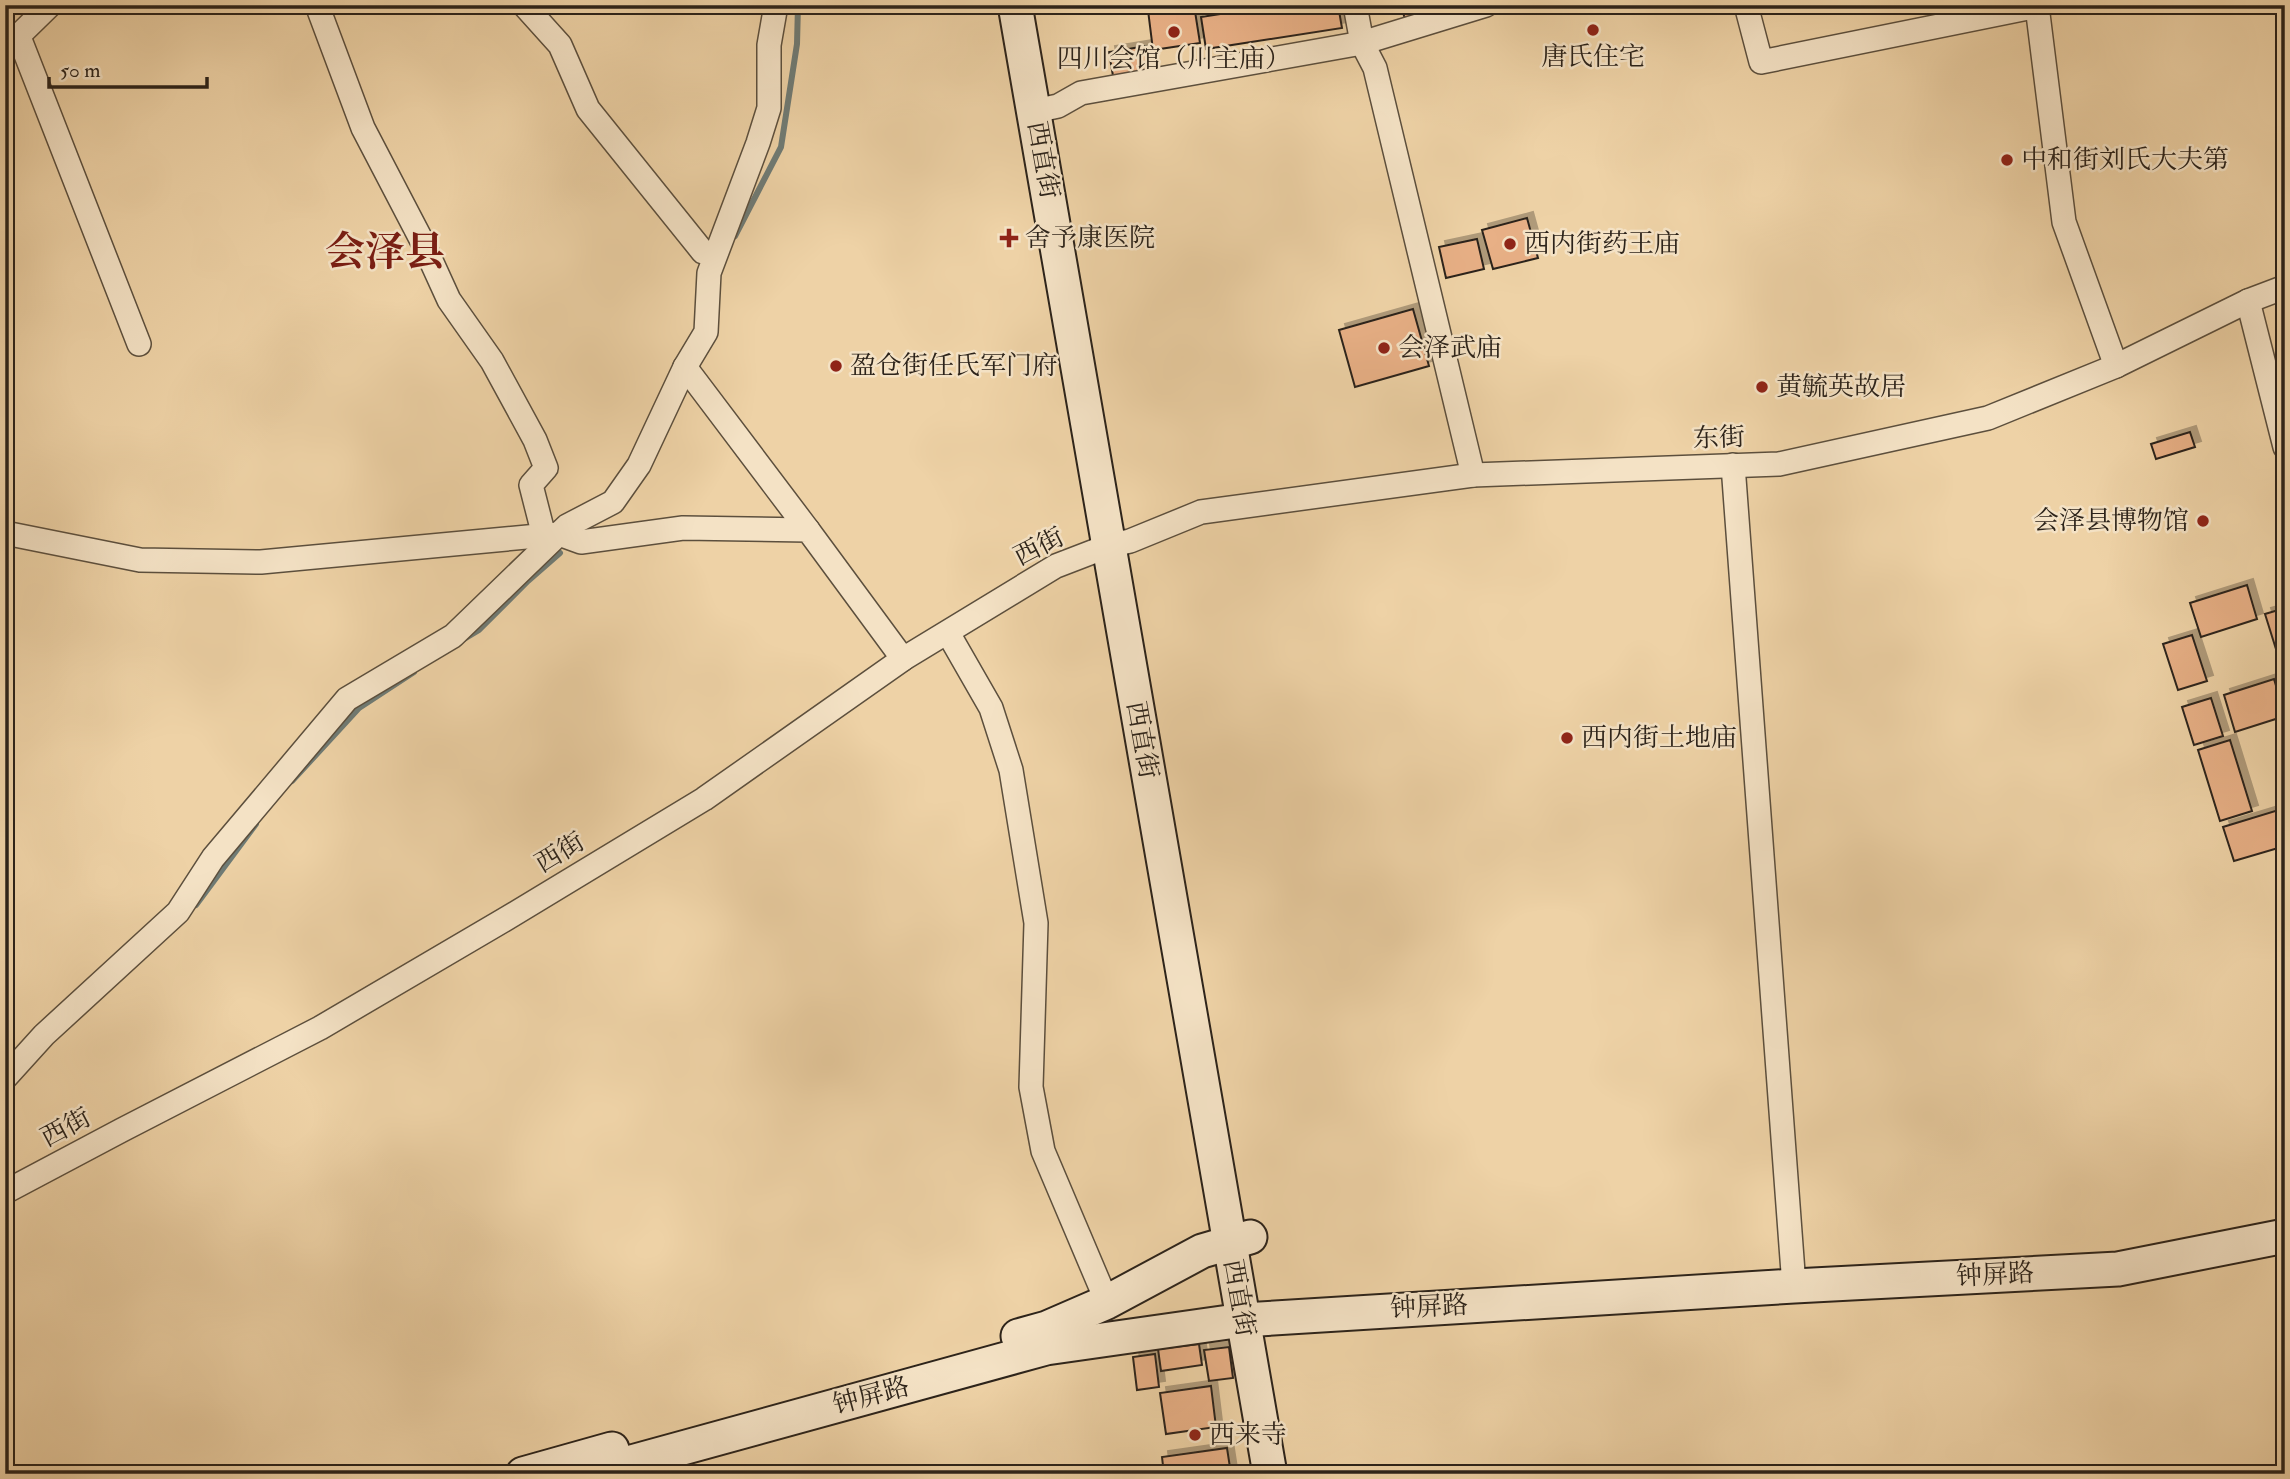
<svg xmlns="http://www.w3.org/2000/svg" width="2290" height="1479" viewBox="0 0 2290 1479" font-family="'IM FELL Double Pica','Noto Serif SC',serif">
  <defs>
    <filter id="shadow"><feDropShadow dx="6" dy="-6" stdDeviation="0" flood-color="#0004"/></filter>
  </defs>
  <rect width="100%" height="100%" fill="#eed2a6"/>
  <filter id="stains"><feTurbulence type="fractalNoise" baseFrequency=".00286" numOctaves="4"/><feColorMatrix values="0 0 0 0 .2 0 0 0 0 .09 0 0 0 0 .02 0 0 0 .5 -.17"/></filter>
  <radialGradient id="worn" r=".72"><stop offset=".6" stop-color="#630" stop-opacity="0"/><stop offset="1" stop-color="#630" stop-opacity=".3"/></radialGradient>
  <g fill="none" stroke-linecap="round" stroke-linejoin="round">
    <g stroke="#6f7b75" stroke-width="6">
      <path d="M 735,236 L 781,147 L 797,44 L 798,5"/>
      <path d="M 464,639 L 479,630 L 528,581 L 560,553"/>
      <path d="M 292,781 L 359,708 L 414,672"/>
      <path d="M 196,905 L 256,824"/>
    </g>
  </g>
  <g fill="#e8b086" stroke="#2c231a" stroke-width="2" filter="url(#shadow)">
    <path d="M 1182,5 L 1194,5 L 1200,43 L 1153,50 L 1148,10 Z"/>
    <path d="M 1279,5 L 1338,5 L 1342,28 L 1206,49 L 1201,17 Z"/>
    <path d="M 1401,5 L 1465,5 L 1406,23 Z"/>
    <path d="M 1147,46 L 1151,70 L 1113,76 L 1109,52 Z"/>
    <path d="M 1527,218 L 1538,258 L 1493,269 L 1482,230 Z"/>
    <path d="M 1477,239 L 1484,269 L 1446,278 L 1439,247 Z"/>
    <path d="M 1413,309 L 1429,366 L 1355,387 L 1339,330 Z"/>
    <path d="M 2190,432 L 2195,447 L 2156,459 L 2151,444 Z"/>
    <path d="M 2247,585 L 2257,619 L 2201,637 L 2190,603 Z"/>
    <path d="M 2285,608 L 2285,660 L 2280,662 L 2265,614 Z"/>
    <path d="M 2192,635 L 2207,681 L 2178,690 L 2163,644 Z"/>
    <path d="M 2274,679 L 2285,716 L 2235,732 L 2224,695 Z"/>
    <path d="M 2211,698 L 2223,736 L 2194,745 L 2182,707 Z"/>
    <path d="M 2230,740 L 2252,811 L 2220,821 L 2198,750 Z"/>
    <path d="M 2285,808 L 2285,846 L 2234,861 L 2223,827 Z"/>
    <path d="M 1199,1344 L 1202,1365 L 1161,1371 L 1158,1349 Z"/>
    <path d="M 1229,1347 L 1233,1378 L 1209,1381 L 1204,1350 Z"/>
    <path d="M 1155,1354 L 1159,1387 L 1137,1390 L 1133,1357 Z"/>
    <path d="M 1211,1386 L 1216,1427 L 1166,1434 L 1160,1393 Z"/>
    <path d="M 1227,1448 L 1231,1474 L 1164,1474 L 1162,1457 Z"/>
  </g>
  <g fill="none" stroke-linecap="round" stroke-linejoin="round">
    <g stroke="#5c4f3d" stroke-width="26">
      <g id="street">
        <path d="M 317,5 L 363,128 L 423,243 L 449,300 L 492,361 L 535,440 L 546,468 L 531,485 L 544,536"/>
        <path d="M 524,5 L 560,45 L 588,109 L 703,252 L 714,255"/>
        <path d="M 1355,5 L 1362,43 L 1375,68 L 1473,475"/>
        <path d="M 1746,5 L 1761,62 L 2043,5"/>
        <path d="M 2037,6 L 2064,222 L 2116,366"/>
        <path d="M 19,37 L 139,344"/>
        <path d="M 5,49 L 50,5"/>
        <path d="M 1035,111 L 1058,106 L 1081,93 L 1362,43 L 1486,5"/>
        <path d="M 2248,301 L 2285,447"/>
        <path d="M 685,367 L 808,530"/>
        <path d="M 1733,465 L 1794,1286"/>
        <path d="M 5,533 L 140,560 L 261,562 L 559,534 L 581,542 L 683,528 L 808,530 L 903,659"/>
        <path d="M 948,633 L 991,708 L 1011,770 L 1036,923 L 1031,1087 L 1043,1151 L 1107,1302"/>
        <path d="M 5,1078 L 44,1035 L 178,912 L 213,858 L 347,699 L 453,636 L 567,526 L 613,502 L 639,465 L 685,367 L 706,332 L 709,273 L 758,143 L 769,108 L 769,45 L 776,5"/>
        <path d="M 5,1192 L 122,1130 L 320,1028 L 504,920 L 704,799 L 903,659 L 1056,566 L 1108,546 L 1130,541 L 1201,512 L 1473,475 L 1779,464 L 1988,418 L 2116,366 L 2248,301 L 2285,287"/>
      </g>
    </g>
    <g stroke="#2c231a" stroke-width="37">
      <g id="secondary">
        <path d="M 1015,5 L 1270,1474"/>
        <path d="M 1018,1336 L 1047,1328 L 1107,1302 L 1202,1251 L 1250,1237"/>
        <path d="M 523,1474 L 612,1449"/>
        <path d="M 588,1474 L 1046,1348 L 1243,1320 L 1794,1286 L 2118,1269 L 2285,1236"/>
      </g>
    </g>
    <use href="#street" stroke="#f4e2c5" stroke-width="23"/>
    <use href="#secondary" stroke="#f4e2c5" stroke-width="33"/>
  </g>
  <g fill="#8f2418" stroke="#f4e2c5" stroke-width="2.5">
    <circle cx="1593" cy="30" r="7"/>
    <circle cx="1174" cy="32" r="7"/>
    <circle cx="2007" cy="160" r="7"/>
    <path d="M1005.5 227.5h7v7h7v7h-7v7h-7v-7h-7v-7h7z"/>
    <circle cx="1510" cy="244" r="7"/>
    <circle cx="1384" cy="348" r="7"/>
    <circle cx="836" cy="366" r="7"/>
    <circle cx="1762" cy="387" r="7"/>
    <circle cx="2203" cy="521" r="7"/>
    <circle cx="1567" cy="738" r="7"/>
    <circle cx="1195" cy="1435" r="7"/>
  </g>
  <g text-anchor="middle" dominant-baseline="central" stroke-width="5" stroke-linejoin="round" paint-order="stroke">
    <g font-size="26" fill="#2c231a" stroke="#f4e2c5" text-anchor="start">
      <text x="1593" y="57" text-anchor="middle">唐氏住宅</text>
      <text x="1174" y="59" text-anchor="middle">四川会馆（川主庙）</text>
      <text x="2021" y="160">中和街刘氏大夫第</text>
      <text x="1025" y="238">舍予康医院</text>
      <text x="1524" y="244">西内街药王庙</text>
      <text x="1398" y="348">会泽武庙</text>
      <text x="850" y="366">盈仓街任氏军门府</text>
      <text x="1776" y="387">黄毓英故居</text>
      <text x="2189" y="521" text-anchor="end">会泽县博物馆</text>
      <text x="1581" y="738">西内街土地庙</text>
      <text x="1209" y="1435">西来寺</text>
    </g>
    <g font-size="26" fill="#2c231a" stroke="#f4e2c5">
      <text transform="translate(1043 160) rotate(80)">西直街</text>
      <text transform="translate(1719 438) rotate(-2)">东街</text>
      <text transform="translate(1039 547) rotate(-27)">西街</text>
      <text transform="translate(1142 740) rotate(80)">西直街</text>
      <text transform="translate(560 853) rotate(-31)">西街</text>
      <text transform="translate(66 1128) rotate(-28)">西街</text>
      <text transform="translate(1995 1275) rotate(-3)">钟屏路</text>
      <text transform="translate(1239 1298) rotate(80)">西直街</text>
      <text transform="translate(1429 1307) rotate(-3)">钟屏路</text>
      <text transform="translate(871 1396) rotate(-15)">钟屏路</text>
    </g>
    <g font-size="40" font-weight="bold" fill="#7a1f14" stroke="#f4e2c5">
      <text x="385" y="252">会泽县</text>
    </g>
  </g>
  <rect width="2290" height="1479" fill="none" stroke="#eed2a6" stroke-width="28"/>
  <rect x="7" y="7" width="2276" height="1465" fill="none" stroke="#2c231a" stroke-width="3.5"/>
  <rect x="14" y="14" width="2262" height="1451" fill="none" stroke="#2c231a" stroke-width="2"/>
  <path d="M49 77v10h158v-10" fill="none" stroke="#2c231a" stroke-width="3.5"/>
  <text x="60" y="77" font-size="21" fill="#2c231a" stroke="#f4e2c5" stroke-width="5" paint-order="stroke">50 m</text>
  <rect width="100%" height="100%" filter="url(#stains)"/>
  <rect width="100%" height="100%" fill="url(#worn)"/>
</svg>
